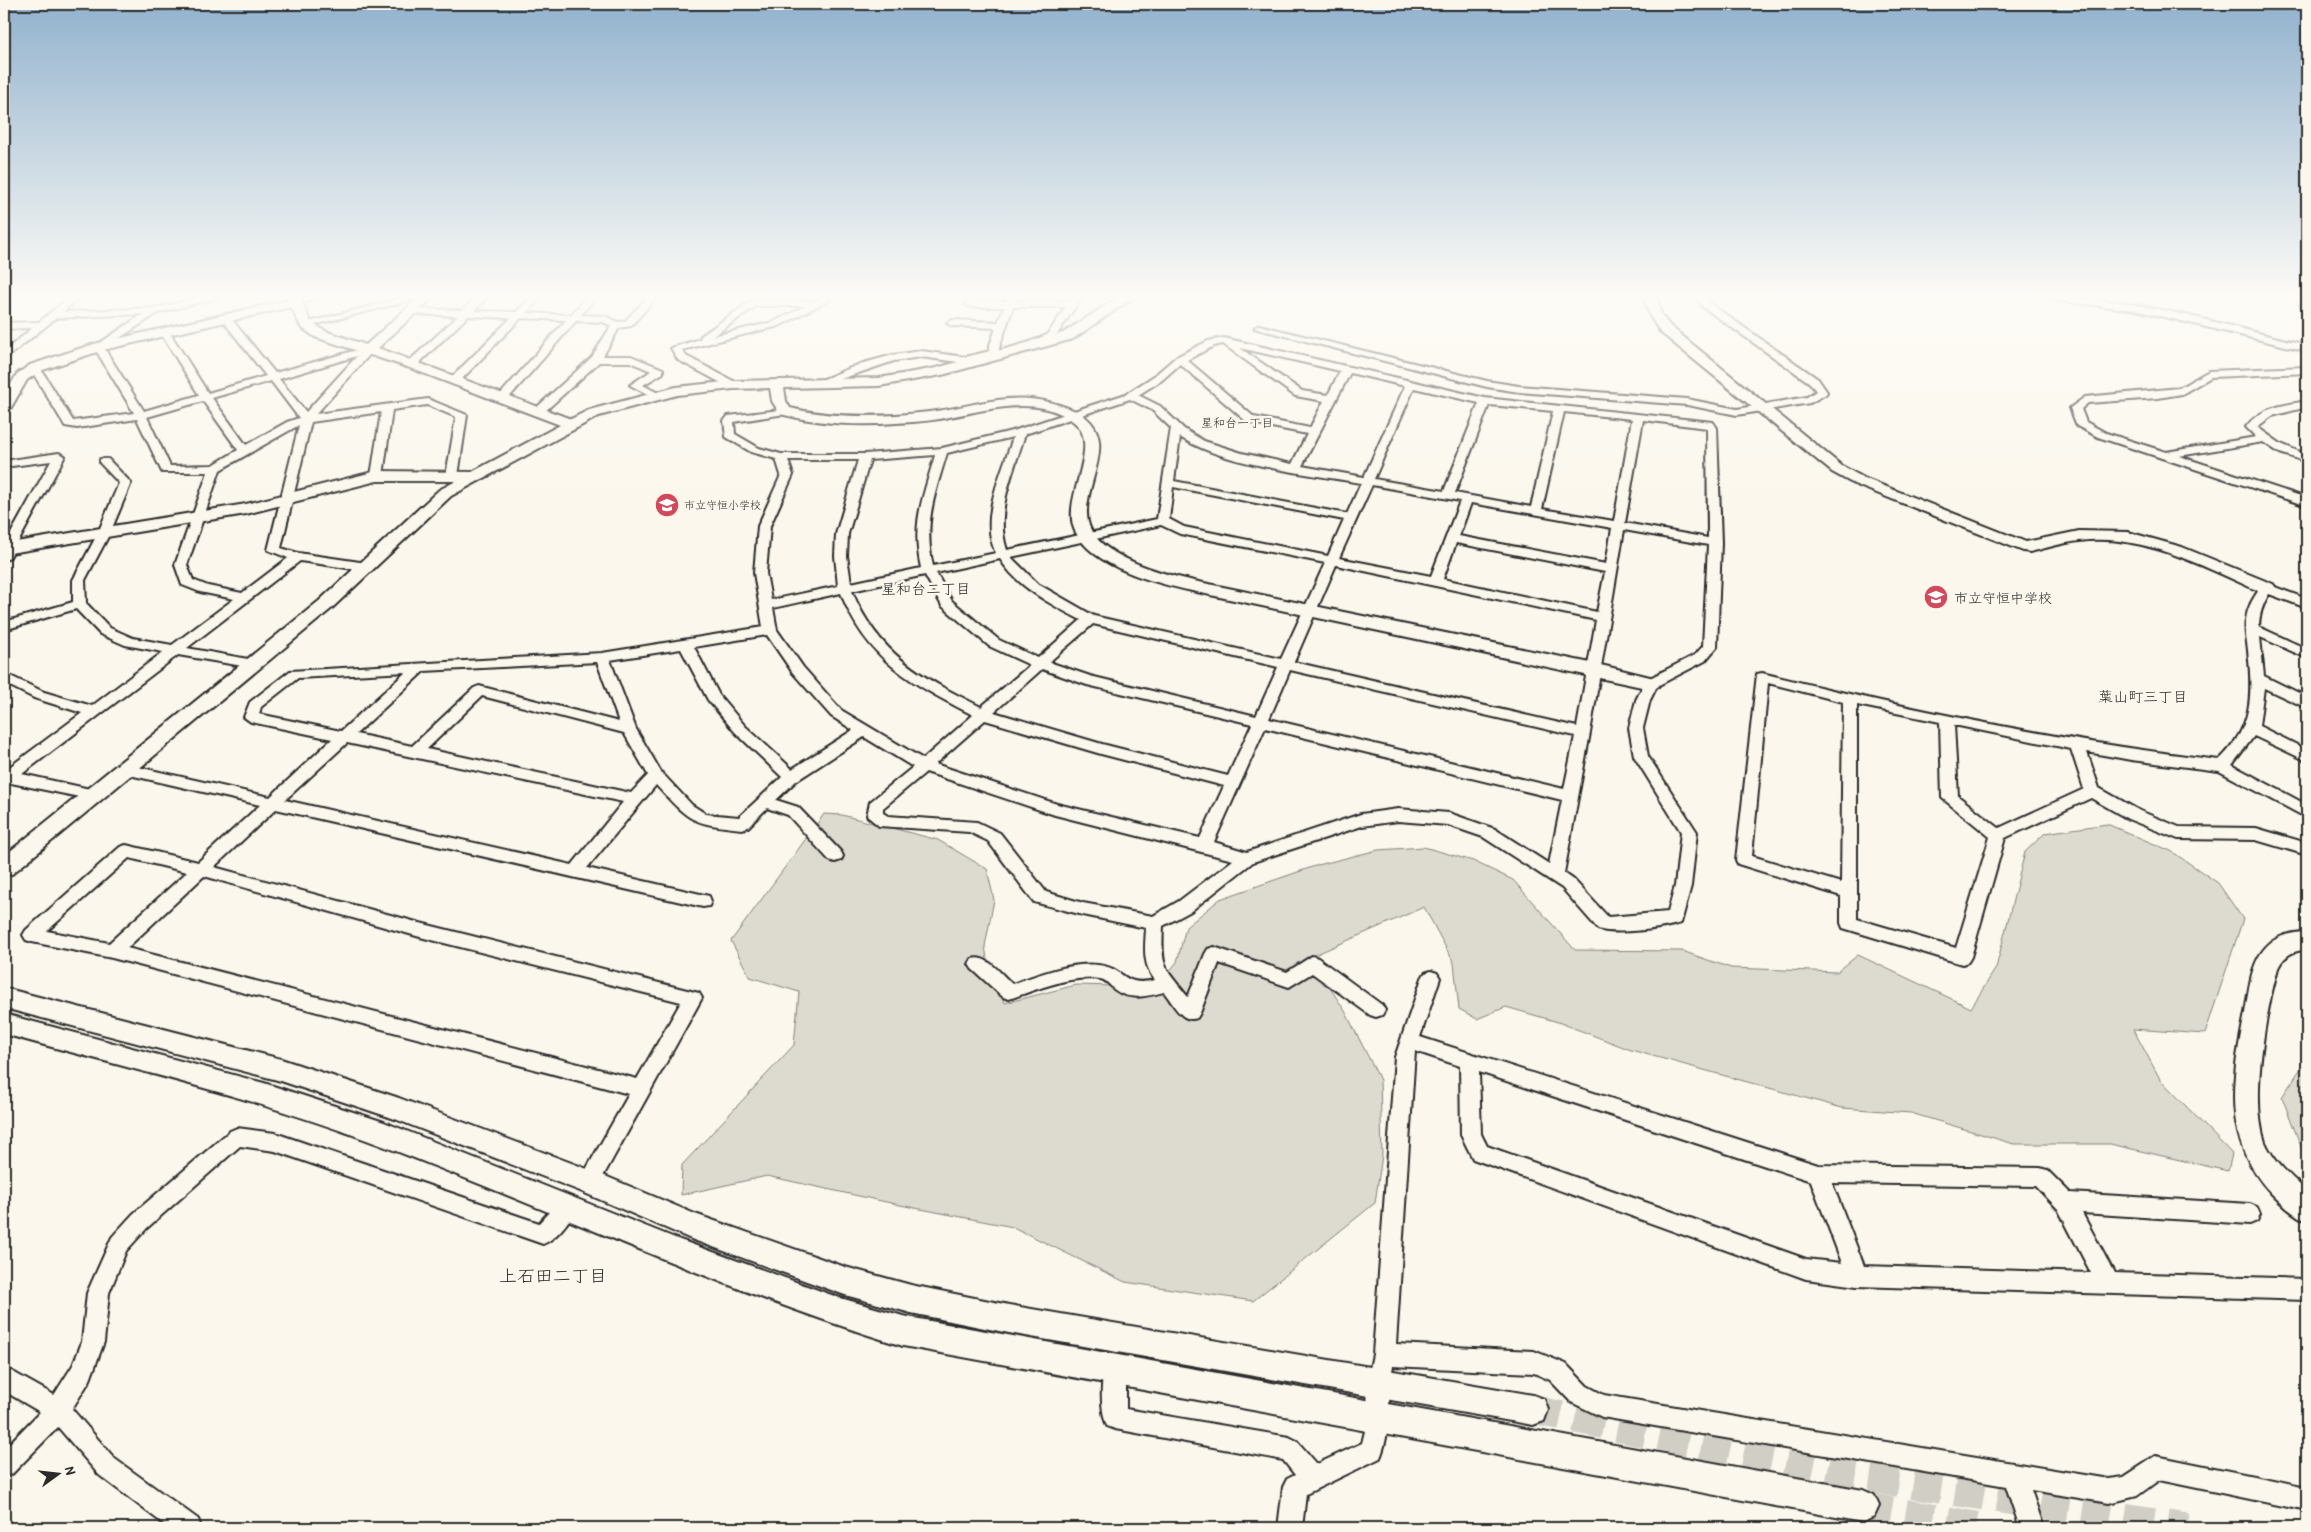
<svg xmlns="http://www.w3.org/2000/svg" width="2311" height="1532" viewBox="0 0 2311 1532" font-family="'Patrick Hand','Klee One',sans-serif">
  <rect width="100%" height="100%" fill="#fbf7ec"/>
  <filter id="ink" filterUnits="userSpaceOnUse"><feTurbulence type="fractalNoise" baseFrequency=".02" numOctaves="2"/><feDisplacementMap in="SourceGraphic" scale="10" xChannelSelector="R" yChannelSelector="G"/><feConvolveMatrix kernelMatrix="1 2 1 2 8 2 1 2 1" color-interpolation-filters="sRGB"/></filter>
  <g filter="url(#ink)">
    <g fill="#dddad0" stroke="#84827e">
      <path d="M 824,814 L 842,815 L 938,840 L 987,869 L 994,900 L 985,946 L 990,978 L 1005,1003 L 1076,985 L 1156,987 L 1177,962 L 1186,927 L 1220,899 L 1318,865 L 1378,850 L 1424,847 L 1473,861 L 1513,880 L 1575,950 L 1682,951 L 1731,968 L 1837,972 L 1858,955 L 1971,1008 L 1996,968 L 2025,852 L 2045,833 L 2107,824 L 2171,851 L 2218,883 L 2243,919 L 2205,1034 L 2133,1029 L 2160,1079 L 2232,1154 L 2228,1171 L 2110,1144 L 2014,1144 L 1911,1113 L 1842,1108 L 1631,1050 L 1558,1022 L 1506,1007 L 1477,1019 L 1459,1009 L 1454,963 L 1424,907 L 1310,957 L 1345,1011 L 1380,1080 L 1382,1155 L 1375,1203 L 1253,1301 L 1125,1282 L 1013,1227 L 900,1205 L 767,1176 L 681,1195 L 682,1165 L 794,1045 L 799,992 L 750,977 L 731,941 Z"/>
      <path d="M 2301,1068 L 2307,1069 L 2307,1162 L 2282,1097 Z"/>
    </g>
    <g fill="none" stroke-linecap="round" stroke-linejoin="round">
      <g stroke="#d1cec5" stroke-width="29" stroke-dasharray="29 14" stroke-linecap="butt">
        <path d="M 1533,1410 L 1851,1475 L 2187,1528"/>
        <path d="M 1863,1506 L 1986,1528"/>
      </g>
      <g stroke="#2b2b2b" stroke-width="4">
        <g id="street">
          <path d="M 69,297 L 79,297 L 63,312 L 155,308 L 204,297 L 221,297 L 158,313 L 104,348 L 144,411 L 199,395 L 160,332 L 162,330 L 168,330 L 208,393 L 266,376 L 221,318 L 226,315 L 229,316 L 275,373 L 364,348 L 372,348 L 372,352 L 316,414 L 428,399 L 467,415 L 458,476 L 452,479 L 446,476 L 456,417 L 427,405 L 392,410 L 383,476 L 377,479 L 371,476 L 381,412 L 311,422 L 281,548 L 298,553 L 367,563 L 373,567 L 367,571 L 300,561 L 187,648 L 259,661 L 261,664 L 259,667 L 254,668 L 178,655 L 22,774 L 99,791 L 102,795 L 99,799 L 94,800 L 11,783 L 4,785 L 4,771 L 82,713 L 34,698 L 4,683 L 4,673 L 44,692 L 92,706 L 163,652 L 125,645 L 100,634 L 76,609 L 4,630 L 4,622 L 73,602 L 73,580 L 98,533 L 119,483 L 100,463 L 100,459 L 108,459 L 131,483 L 110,533 L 85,580 L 86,603 L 110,628 L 133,638 L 172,645 L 234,599 L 200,592 L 182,585 L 175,565 L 208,472 L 162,472 L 137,419 L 77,428 L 65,426 L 30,368 L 39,366 L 73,421 L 134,413 L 94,347 L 143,314 L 56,318 L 4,360 L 4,352 L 32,328 L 4,329 L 4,323 L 39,322 ZM 357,356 L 306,412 L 279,379 ZM 271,381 L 299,418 L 287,422 L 246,445 L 212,398 ZM 203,401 L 238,450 L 213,465 L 170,466 L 147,417 ZM 299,425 L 268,550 L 288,558 L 242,593 L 208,586 L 193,580 L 187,565 L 220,470 Z"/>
          <path d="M 305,297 L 322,297 L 296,305 L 291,302 Z"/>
          <path d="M 407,297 L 424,297 L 306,327 L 301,324 Z"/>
          <path d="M 477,297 L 487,297 L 474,311 L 516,312 L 532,297 L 541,297 L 527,313 L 571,315 L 587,297 L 596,297 L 581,315 L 605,316 L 618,322 L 625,321 L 648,297 L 657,297 L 631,326 L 619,328 L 603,356 L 631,356 L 663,369 L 663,373 L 643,385 L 662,395 L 657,398 L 653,397 L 630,385 L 651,371 L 630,362 L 599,362 L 543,413 L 535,413 L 535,409 L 592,357 L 611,326 L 603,322 L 576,321 L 506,401 L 498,401 L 498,397 L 566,320 L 521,318 L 459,382 L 451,382 L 451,378 L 511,318 L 468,316 L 416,366 L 408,366 L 408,362 L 458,316 L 413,314 L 410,313 L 410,309 L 463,310 Z"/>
          <path d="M 823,297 L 835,297 L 779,326 L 682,350 L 686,356 L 737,383 L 737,387 L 729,387 L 678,360 L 671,348 L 700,339 L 701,336 L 751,301 L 816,301 ZM 756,306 L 806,306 L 773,322 L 713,336 Z"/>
          <path d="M 1007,297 L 1017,297 L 1015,301 L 1070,301 L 1072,297 L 1082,297 L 1054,339 L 1034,345 L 1029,342 L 1047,335 L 1066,307 L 1013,307 L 999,348 L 1000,355 L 965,363 L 921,357 L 894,361 L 823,385 L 819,386 L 814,383 L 860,364 L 893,355 L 921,351 L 965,357 L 990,351 L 989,348 L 996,328 L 952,326 L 947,323 L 952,320 L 998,322 L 1004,307 L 970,307 L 965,304 L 970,301 L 1006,301 Z"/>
          <path d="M 1696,297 L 1705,297 L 1709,303 L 1818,379 L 1827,392 L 1826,394 L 1810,403 L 1737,415 L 1687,405 L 1519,392 L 1487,387 L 1254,328 L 1259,325 L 1487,381 L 1519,386 L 1687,399 L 1737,409 L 1807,397 L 1816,391 L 1810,383 L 1703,307 Z"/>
          <path d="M 2049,297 C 2136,297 2222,325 2307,345 L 2307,351 L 2135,310 L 2053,300 Z"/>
          <path d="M 1224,338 L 1485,398 L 1713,422 L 1717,428 L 1721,543 L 1717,647 L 1705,661 L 1657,686 L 1650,700 L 1643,728 L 1648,756 L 1697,832 L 1691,886 L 1681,923 C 1662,929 1616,935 1598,929 L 1562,888 L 1483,837 L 1448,825 L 1398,821 L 1362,826 L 1253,862 L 1191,911 L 1163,926 C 1161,968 1163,966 1188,997 L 1205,954 L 1208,949 L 1214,947 L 1287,972 L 1312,956 L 1318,958 L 1382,1005 L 1385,1010 L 1382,1015 L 1376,1017 L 1370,1015 L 1312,973 L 1289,987 L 1219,963 L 1200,1013 L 1197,1018 C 1182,1024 1173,1003 1164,992 C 1148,996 1130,1001 1115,990 C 1110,986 1107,980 1100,979 C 1070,975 1036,990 1009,999 L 1003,997 L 972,969 L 969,964 L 972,959 C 987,954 1001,974 1012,984 C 1038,975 1070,962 1098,965 C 1127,968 1121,988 1155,980 C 1142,964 1145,947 1146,928 L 1083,915 L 1034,902 L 988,841 L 969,832 L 879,826 L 867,816 L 870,802 L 913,767 L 864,737 L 796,781 L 776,800 L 798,807 L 841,852 L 843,856 L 841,860 L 835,862 L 829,860 L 788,815 L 767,808 L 748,827 L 742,829 C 691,823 691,823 656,785 L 587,868 L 709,896 L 711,901 L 709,906 L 703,907 L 276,809 L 214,867 L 420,923 L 699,993 L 702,998 L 596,1189 L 589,1191 L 582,1189 L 579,1182 L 629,1094 L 112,958 L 32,942 L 26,940 L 23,935 L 26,930 L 120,847 L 126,845 L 198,862 L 260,805 L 125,774 L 120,773 L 117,769 L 120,765 L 125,764 L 270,797 L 332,739 L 251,722 L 244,717 L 250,702 L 290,671 L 602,653 L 763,627 L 754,573 L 758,526 L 781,475 L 776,459 L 751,452 L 726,437 L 724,421 L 728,416 L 789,409 L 789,413 L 785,414 L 734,422 L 735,434 L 759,448 L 781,454 L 865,454 L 942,448 L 1016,430 L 1126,394 L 1154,376 L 1176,357 L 1208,341 ZM 1223,344 L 1295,396 L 1324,401 L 1310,428 L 1254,417 L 1187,360 L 1214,346 ZM 1240,348 L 1340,371 L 1328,395 L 1302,391 ZM 1180,364 L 1247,422 L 1307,434 L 1292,464 L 1242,453 L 1204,441 L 1184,429 L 1160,406 L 1138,395 L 1162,380 ZM 1350,373 L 1405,386 L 1364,477 L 1302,466 ZM 1414,388 L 1479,403 L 1444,491 L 1374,479 ZM 1130,399 L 1152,410 L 1171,428 L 1157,519 L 1007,550 C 994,512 1014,471 1025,434 ZM 1489,405 L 1553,411 L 1531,507 L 1455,493 ZM 1564,412 L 1632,419 L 1614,521 L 1542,509 ZM 1643,420 L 1707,428 L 1708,538 L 1625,523 ZM 1013,437 C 1003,471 978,518 996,553 L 933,566 C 923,524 935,493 947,453 ZM 1180,437 C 1226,466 1307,473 1361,483 L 1347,514 L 1174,481 ZM 935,455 C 923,498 911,523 921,568 L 851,583 L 847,556 L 848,534 L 870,460 ZM 788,460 L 858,460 L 836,534 L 835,556 L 838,586 L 771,600 L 766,573 L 770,526 L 793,475 ZM 1372,485 L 1460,501 L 1431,576 L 1339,558 ZM 1173,487 L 1344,520 L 1328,556 L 1184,527 L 1169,519 ZM 1471,503 L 1612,528 L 1606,564 L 1459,536 ZM 1161,525 L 1180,534 L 1325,563 L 1281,659 L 1094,616 L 1038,584 L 1011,557 ZM 1624,530 L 1708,545 L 1703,646 L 1695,655 L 1646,680 L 1636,700 L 1629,728 L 1634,756 L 1681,832 L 1675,886 L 1668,912 L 1608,917 L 1574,880 L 1564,873 L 1590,733 ZM 1456,543 L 1605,572 L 1597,612 L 1443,579 ZM 1000,559 C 1018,588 1052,605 1081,620 L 1038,658 L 999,640 L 952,601 L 936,573 ZM 1336,565 L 1596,620 L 1577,727 L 1294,662 ZM 925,575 L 942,606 L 989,646 L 1030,665 L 981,707 C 923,678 878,655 852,591 ZM 841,593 C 866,660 913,684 973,715 L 923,759 L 841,710 L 803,667 L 777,630 L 773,608 ZM 1093,624 L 1278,667 L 1256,716 L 1090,676 L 1049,662 ZM 767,635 L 793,673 L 831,716 L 853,730 L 792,769 L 745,726 L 719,695 L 694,647 ZM 681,649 L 708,700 L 735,732 L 782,777 L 739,817 L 706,814 L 692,805 L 661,772 L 636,729 L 610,660 ZM 597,662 L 619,722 L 479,686 L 474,688 L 412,746 L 356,734 L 424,671 ZM 1042,669 L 1087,685 L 1252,724 L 1228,776 L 1102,744 L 994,712 ZM 1290,670 L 1575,736 L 1564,789 L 1269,719 ZM 406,672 L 341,731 L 259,714 L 261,707 L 298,678 ZM 482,696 L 624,733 L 648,775 L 631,793 L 427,749 ZM 985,720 L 1101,754 L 1224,786 L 1200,838 L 1057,804 L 935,764 ZM 1265,728 L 1562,800 L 1549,864 L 1495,829 L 1449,813 L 1398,809 L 1361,814 L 1247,852 L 1214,842 ZM 347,743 L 623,802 L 572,865 L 285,800 ZM 926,772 L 1055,815 L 1233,860 L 1179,901 L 1153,916 L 1083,903 L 1046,892 L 1000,833 L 977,822 L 888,816 L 883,813 L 883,808 ZM 129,858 L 187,872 L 109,943 L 47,931 ZM 204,876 L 420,937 L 681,1002 L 637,1079 L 127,948 Z"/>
          <path d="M 2307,367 L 2307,373 L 2211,377 L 2182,394 L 2158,398 L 2088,403 L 2081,409 L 2086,422 L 2106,433 L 2166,452 L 2256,437 L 2246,427 C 2260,407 2285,405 2307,401 L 2307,407 L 2272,416 L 2257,427 L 2281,444 L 2307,455 L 2307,462 L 2280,453 L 2263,442 L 2179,456 L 2307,498 L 2307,506 L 2098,437 L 2077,426 L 2070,408 L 2085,397 L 2179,388 L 2209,371 Z"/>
          <path d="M 59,453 L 65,456 L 10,557 L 4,561 L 4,546 L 51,461 L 4,467 L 4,461 Z"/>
          <path d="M 2267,584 L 2307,599 L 2307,608 L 2269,594 C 2263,604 2259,614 2259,627 L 2307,649 L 2307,658 L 2260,637 L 2264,676 L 2307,697 L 2307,708 L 2264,688 L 2259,726 L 2307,750 L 2307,761 L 2254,736 L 2232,765 L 2307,805 L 2307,818 L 2219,771 L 2131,760 L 2087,752 L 2099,788 L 2140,811 L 2179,827 L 2256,828 L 2307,843 L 2307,855 L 2256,840 L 2178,839 L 2128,819 L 2091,798 L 2005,838 L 1971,957 L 1968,962 L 1962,964 L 1843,928 L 1841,923 L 1841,896 L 1738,864 L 1736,860 L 1757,674 L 1762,673 C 1912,710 2065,742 2219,760 C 2253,728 2253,695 2248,650 C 2247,640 2244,630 2246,620 C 2247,606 2255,596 2262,585 ZM 1768,683 L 1843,702 L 1841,883 L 1752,856 ZM 1857,705 L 1940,722 L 1942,798 L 1990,837 L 1956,948 L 1857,919 ZM 1954,725 L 2071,749 L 2084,789 L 1999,828 L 1958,796 Z"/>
          <path d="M 1431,971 L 1437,973 L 1440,978 L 1420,1037 L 1818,1165 L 2040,1168 L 2047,1170 L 2070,1193 L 2250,1204 L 2257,1207 L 2260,1214 L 2257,1221 L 2250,1224 L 2082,1213 L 2114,1273 L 2307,1279 L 2307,1300 L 1857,1286 L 1806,1279 L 1473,1159 L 1461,1135 L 1460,1066 L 1415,1051 L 1396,1344 L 1534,1351 L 1566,1364 L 1587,1386 L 1604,1395 L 2109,1479 L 2124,1477 L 2156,1456 L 2307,1487 L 2307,1511 L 2159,1480 L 2137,1496 L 2109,1503 L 2031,1490 L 2044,1528 L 2020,1528 L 2006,1486 L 1602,1417 L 1571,1402 L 1550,1380 L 1534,1373 L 1393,1366 C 1386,1398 1393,1427 1380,1458 L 1306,1494 L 1302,1528 L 1278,1528 L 1283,1487 L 1287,1479 L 1295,1475 L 1283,1460 L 1115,1429 L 1107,1426 C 1100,1410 1100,1379 1107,1363 L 1115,1360 L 1123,1363 L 1126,1371 L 1126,1409 L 1289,1437 L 1297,1441 L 1317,1464 L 1362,1443 L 1368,1419 L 1367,1383 L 1373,1354 L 1395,1057 L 1422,978 L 1425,973 ZM 1479,1072 L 1811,1181 L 1842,1263 L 1806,1259 L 1487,1146 L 1481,1134 ZM 1832,1183 L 2036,1186 L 2058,1209 L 2091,1273 L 1864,1266 Z"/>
          <path d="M 237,1128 L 275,1133 L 539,1223 L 559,1201 L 566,1198 L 573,1201 L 576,1208 C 570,1221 556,1239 543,1244 L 275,1151 L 240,1146 L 147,1228 L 126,1251 L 109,1293 L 104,1342 L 90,1380 L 72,1409 L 115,1459 L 198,1519 L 201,1528 L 169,1528 L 99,1475 L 58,1427 L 12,1474 L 4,1478 L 4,1449 L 40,1412 L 4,1391 L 4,1367 L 54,1395 L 73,1365 L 82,1342 L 87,1293 L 112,1237 L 133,1214 L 230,1131 Z"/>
        </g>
      </g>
      <g stroke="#2b2b2b" stroke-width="4">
        <g id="secondary">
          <path d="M 287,297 L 299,297 L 311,322 L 325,331 L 366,345 L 419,297 L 433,297 L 378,348 L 571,419 L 589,410 L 676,387 L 733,381 L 879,378 L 936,368 L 1063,333 L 1119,297 L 1134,297 L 1073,339 L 942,375 L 879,386 L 784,388 L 786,401 L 790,408 C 835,419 884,417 929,412 C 975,407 1009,390 1056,404 C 1065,407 1076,410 1084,416 C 1123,445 1073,495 1091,530 C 1106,559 1165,574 1194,581 L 1605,666 L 1658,679 L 1660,683 L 1658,687 L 1651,689 L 1215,596 C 1174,587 1096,573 1075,531 C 1060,500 1103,445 1074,422 C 1037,394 989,410 949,417 C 932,421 914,422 896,423 C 857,426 819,424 780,414 L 772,401 L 770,388 L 733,389 L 677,395 L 599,416 L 451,496 L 331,609 L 12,874 L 4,876 L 4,856 L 319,601 L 439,490 L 456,481 L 377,481 L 246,514 L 4,554 L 4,544 L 246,504 L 377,471 L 472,472 L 560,425 L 407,367 L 315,337 L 301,327 L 291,307 L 103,350 L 40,371 L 27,380 L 9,411 L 4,412 L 4,396 L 17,374 L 30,365 L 94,344 L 288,300 Z"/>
          <path d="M 1644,297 L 1656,297 L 1662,316 L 1670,326 L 1842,466 L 1864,478 L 2026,542 L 2079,531 L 2128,532 L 2182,547 L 2273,584 L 2276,588 L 2273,592 L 2261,592 C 2204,567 2143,533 2079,541 C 2062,543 2046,548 2030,552 L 2023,551 L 1854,484 L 1832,472 L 1660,332 L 1650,316 Z"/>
          <path d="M 2295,297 L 2307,297 L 2307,309 L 2303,308 Z"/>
          <path d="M 2307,932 L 2307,950 C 2294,950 2284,955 2278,968 C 2266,1011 2250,1099 2265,1142 C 2273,1161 2292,1178 2307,1191 L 2307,1221 C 2293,1215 2282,1204 2271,1193 C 2221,1140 2232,1078 2245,1013 C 2249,991 2250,965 2265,948 C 2275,936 2292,932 2307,932 Z"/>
          <path d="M 4,988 L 281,1059 L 399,1098 L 598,1173 L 695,1214 L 845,1267 L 911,1285 L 1009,1305 L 1533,1395 L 1544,1399 L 1548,1410 L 1544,1421 L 1533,1425 L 1009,1333 L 911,1313 L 845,1295 L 691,1239 L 580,1191 L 395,1119 L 281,1081 L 4,1008 Z"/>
          <path d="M 4,1014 L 264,1083 L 384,1122 L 680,1240 L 837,1297 L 903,1316 L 1863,1490 L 1874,1495 L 1879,1506 L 1874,1517 L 1863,1522 L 903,1346 C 724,1291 555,1211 380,1145 C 258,1098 130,1069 4,1034 Z"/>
        </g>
      </g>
      <use href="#street" fill="#fbf7ec" fill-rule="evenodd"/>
      <use href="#secondary" fill="#fbf7ec" fill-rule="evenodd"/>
    </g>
  </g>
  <linearGradient id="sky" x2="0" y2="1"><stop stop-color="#92b2ce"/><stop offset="0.58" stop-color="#fdfbf6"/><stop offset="1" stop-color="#fdfbf6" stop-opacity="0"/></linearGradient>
  <rect width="2311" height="512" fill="url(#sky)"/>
  <defs>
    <g id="school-disc" transform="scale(1.25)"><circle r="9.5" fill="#d1495b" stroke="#fbf7ec"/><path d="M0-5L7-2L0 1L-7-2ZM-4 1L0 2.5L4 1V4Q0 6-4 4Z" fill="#fff"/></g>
  </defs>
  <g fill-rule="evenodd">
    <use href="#school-disc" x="667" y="505"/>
    <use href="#school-disc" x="1936" y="597"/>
  </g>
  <g text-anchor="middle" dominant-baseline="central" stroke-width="5" stroke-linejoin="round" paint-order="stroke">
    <g font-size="11" fill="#2b2b2b" stroke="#fbf7ec" text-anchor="start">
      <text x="684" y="505">市立守恒小学校</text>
    </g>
    <g font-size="12" fill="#2b2b2b" stroke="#fbf7ec">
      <text x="1237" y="422">星和台一丁目</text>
    </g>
    <g font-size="14" fill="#2b2b2b" stroke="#fbf7ec" text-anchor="start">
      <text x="1954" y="597">市立守恒中学校</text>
    </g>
    <g font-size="15" fill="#2b2b2b" stroke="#fbf7ec">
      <text x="926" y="588">星和台二丁目</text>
      <text x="2143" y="696">葉山町三丁目</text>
    </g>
    <g font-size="18" fill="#2b2b2b" stroke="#fbf7ec">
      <text x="553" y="1275">上石田二丁目</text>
    </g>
  </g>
  <rect width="2311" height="1532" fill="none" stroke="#fbf7ec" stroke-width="20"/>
  <rect x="10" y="10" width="2291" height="1512" fill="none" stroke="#2b2b2b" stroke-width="2" filter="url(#ink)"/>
  <g transform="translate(58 1474) rotate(75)" stroke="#fbf7ec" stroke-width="4" paint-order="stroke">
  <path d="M0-4L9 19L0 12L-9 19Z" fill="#2b2b2b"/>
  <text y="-8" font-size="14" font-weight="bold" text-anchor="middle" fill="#2b2b2b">N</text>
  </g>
</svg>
